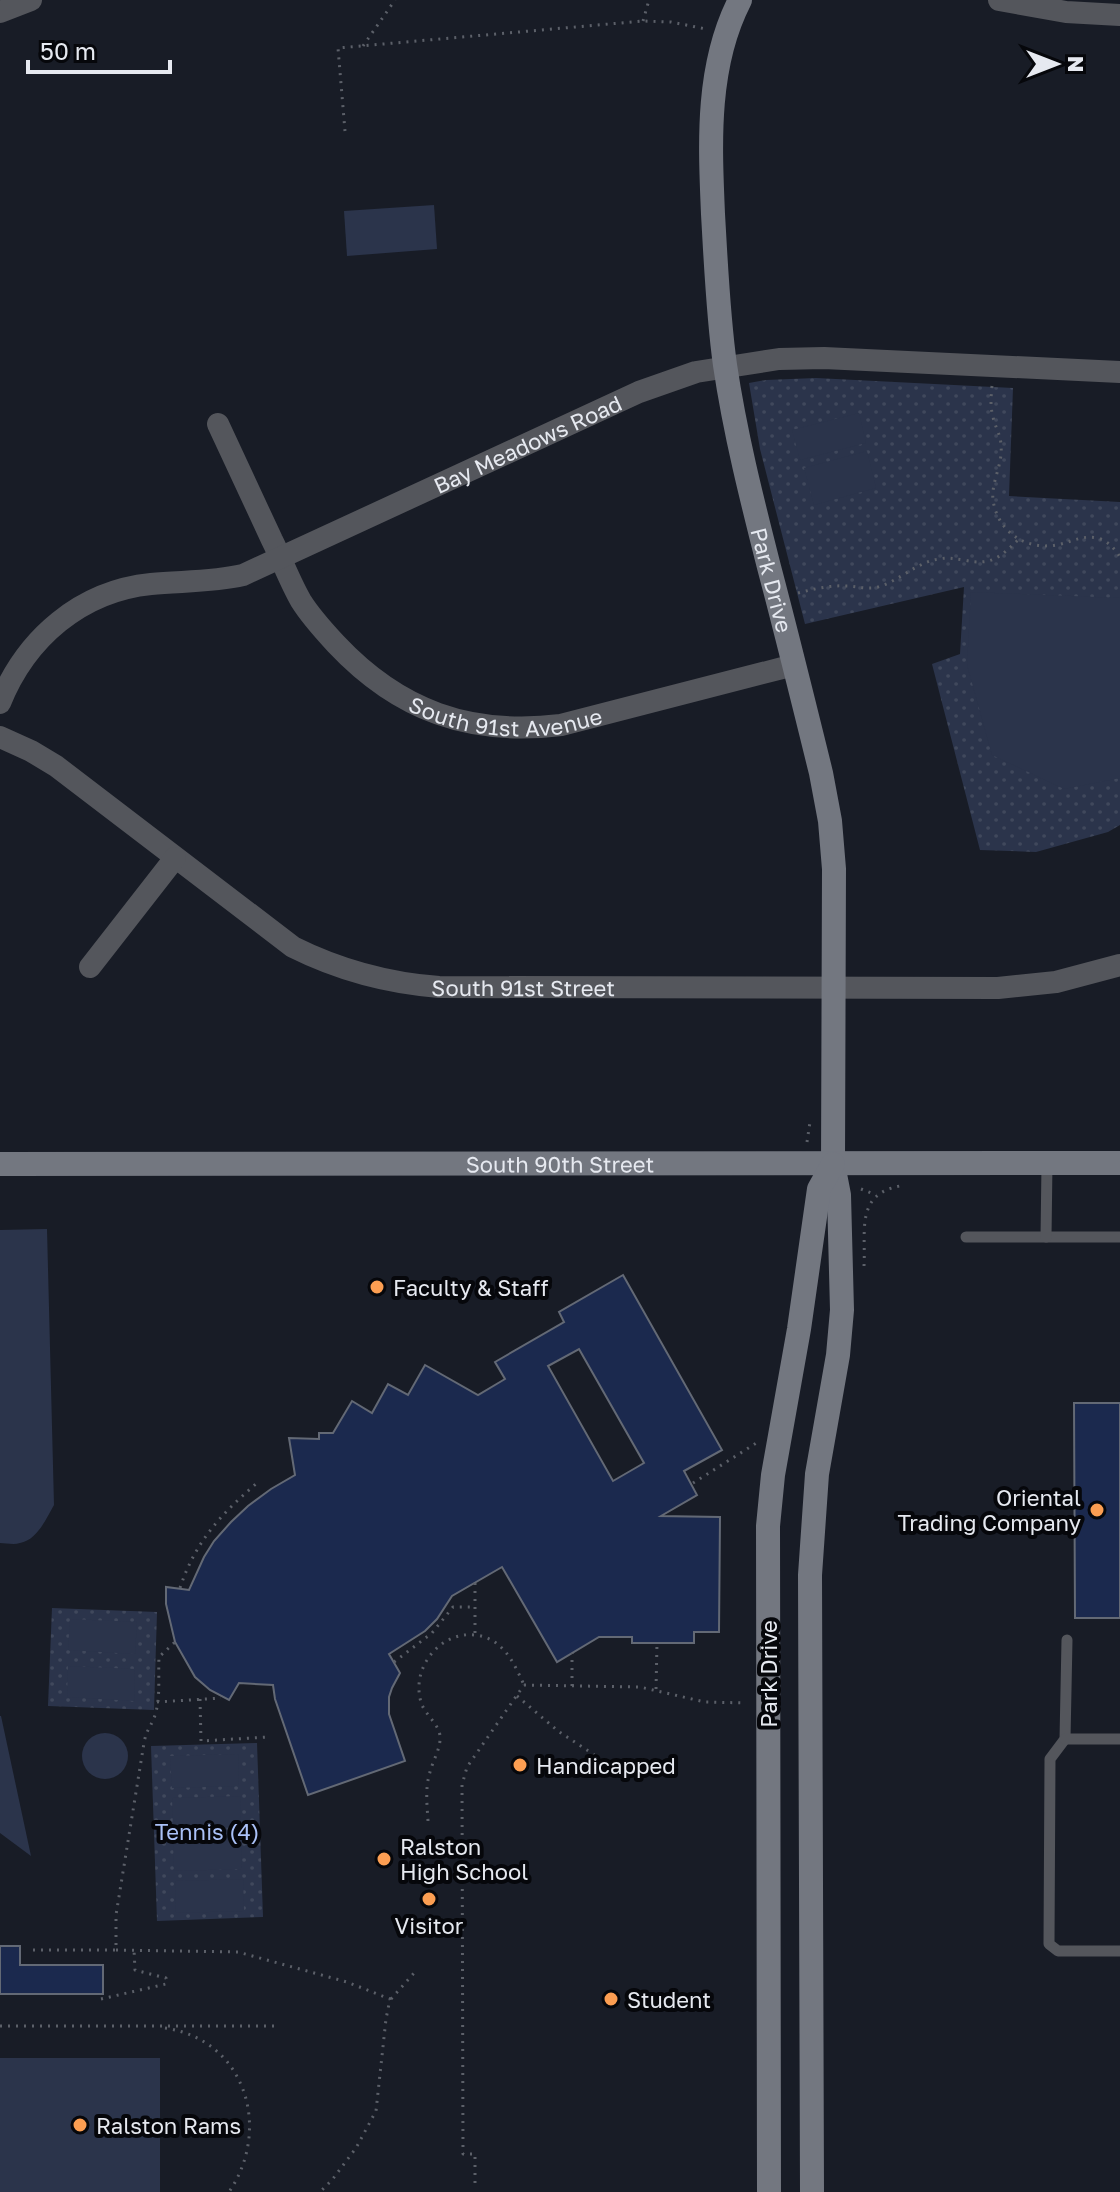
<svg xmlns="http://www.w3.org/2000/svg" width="1120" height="2192" viewBox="0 0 1120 2192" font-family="'Golos Text',sans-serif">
  <defs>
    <pattern id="grass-dots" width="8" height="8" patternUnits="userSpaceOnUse" patternTransform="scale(2)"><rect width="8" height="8" fill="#2b344b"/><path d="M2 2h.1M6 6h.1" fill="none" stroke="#40485c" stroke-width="1.8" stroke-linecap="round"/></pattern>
  </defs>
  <rect width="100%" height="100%" fill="#181c26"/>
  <g fill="url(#grass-dots)">
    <path d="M 816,378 L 1013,388 L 1009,496 L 1120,502 L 1120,825 L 1108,832 L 1036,852 L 980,850 L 932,664 L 960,654 L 964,587 L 805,624 L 760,449 L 749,383 L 766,380 Z"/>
    <path d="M 52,1608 L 157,1612 L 154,1710 L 48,1706 Z"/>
    <path d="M 257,1743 L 263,1917 L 157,1921 L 151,1746 Z"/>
  </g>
  <g fill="#2b344b">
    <path d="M 434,205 L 437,249 L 347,256 L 344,211 Z"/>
    <path d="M 859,413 L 866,443 L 800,460 L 792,430 Z"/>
    <path d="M 867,451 L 876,488 L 814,505 L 804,468 Z"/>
    <path d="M 971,592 L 1120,598 L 1120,778 L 1064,789 L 992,755 L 967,665 Z"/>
    <path d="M 47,1229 L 54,1505 C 46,1519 37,1540 20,1543 C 14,1545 6,1543 0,1543 L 0,1230 Z"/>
    <path d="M 70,1619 L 137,1622 L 135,1654 L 68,1650 Z"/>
    <path d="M 68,1666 L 135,1669 L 134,1701 L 67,1697 Z"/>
    <path d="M 0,1716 L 1,1716 L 31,1856 L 0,1833 Z"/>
    <circle cx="105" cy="1756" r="23"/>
    <path d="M 238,1754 L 239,1786 L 172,1788 L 170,1756 Z"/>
    <path d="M 240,1796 L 241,1827 L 173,1830 L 172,1798 Z"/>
    <path d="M 241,1837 L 242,1869 L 174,1871 L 173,1840 Z"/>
    <path d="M 243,1879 L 244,1911 L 176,1913 L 175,1881 Z"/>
    <rect x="0" y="2058" width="160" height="134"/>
  </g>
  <g fill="#1b294e" stroke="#636975" stroke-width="2" fill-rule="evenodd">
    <path d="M 623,1275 L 722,1450 L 684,1471 L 697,1495 L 661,1516 L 720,1517 L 719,1632 L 694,1632 L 694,1643 L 632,1643 L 632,1637 L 599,1637 L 557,1662 L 502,1567 L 452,1596 L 437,1619 L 425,1631 L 389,1654 L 400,1673 L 392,1688 L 389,1697 L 389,1714 L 405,1761 L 308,1795 L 275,1699 L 273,1685 L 239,1683 L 229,1700 L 210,1690 L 195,1677 L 175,1642 L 166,1604 L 166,1587 L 189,1590 L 204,1557 L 214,1541 L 231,1522 L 248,1506 L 271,1489 L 295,1475 L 289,1438 L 319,1439 L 319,1433 L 333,1433 L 352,1401 L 372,1413 L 388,1384 L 408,1395 L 425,1365 L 478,1395 L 505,1379 L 495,1362 L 564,1322 L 559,1312 ZM 579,1349 L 644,1463 L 613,1481 L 548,1366 Z"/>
    <path d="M 1074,1403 L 1120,1403 L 1120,1618 L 1075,1618 Z"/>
    <path d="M 0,1946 L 20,1946 L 20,1965 L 103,1965 L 103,1994 L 0,1994 Z"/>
  </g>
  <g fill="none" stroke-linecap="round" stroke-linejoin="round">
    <g stroke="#5c6069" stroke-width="3" stroke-dasharray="2 6" stroke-linecap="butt">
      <path d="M 643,21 L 649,0"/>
      <path d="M 363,46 L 395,0"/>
      <path d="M 345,131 L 338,48 L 643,21 L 671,22 L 706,29"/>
      <path d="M 992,386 C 991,397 990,406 993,417 C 995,427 1001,435 1001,446 C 1003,464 991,482 993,500 C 998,534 1029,552 1061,544 C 1073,541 1084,535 1097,538 C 1107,540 1115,549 1120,557"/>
      <path d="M 798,593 C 814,589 830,585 847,586 C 857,586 867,590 878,587 C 899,581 917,562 939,559 C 948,557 955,559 964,560 C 991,566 999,558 1018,540"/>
      <path d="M 807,1142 L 810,1122"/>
      <path d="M 861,1189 L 876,1195"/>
      <path d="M 864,1266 C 866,1232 855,1194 900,1186"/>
      <path d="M 693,1483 L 758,1442"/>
      <path d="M 475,1583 L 475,1635"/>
      <path d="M 180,1588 C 195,1542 221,1514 257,1483"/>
      <path d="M 394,1662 L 432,1633 L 453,1607 L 475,1607"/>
      <path d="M 524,1685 L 640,1687 L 705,1702 L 746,1703"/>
      <path d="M 572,1686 L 572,1653"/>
      <path d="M 656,1689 L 657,1643"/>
      <path d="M 517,1696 L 558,1731 L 593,1754 L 612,1773"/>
      <path d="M 200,1699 L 201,1741 L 269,1737"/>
      <path d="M 157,1702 L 221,1698"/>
      <path d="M 428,1821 C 427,1804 425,1788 430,1772 C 433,1760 441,1748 440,1736 C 439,1725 427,1716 422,1705 C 409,1670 439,1631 475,1635 C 503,1638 514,1663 524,1685"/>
      <path d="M 33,1950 L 116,1950 L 116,1915 L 144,1743 C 146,1731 150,1728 154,1718 C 161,1700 158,1677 159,1657 L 175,1642"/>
      <path d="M 116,1950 L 238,1952 L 347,1982 L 390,1999 L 386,2019 L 376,2111 L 356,2148 L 332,2180 L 320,2192"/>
      <path d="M 101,1999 L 166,1984 L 166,1978 L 135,1970 L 134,1950"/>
      <path d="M 391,1999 L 415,1972"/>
      <path d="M 0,2026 L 274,2026"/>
      <path d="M 165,2028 C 246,2040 272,2129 229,2192"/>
      <path d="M 475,2183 L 475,2154 L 463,2154 L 462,1785 L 467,1767 L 524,1685"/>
    </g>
    <g stroke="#54565c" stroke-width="11">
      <path d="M 966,1237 L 1120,1237"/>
      <path d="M 1046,1237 L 1047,1164"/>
      <path d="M 1067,1640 L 1065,1739 L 1050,1759 L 1049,1944 L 1058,1951 L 1120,1951"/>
      <path d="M 1065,1739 L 1120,1739"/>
    </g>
    <g stroke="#54565c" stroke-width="22">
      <path d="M 999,0 L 1066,12 L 1120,15"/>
      <path d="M 0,12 L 31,0"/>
      <path id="s1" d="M 218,424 C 236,462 254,501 272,540 C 282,560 290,582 301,601 C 311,617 323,630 336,644 C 399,711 470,736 561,725 L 794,665"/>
      <path id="s2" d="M 0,703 C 26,638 81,591 151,584 C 182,581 213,582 243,575 L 639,392 L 696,372 L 779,359 L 824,358 L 1120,372"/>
      <path id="s3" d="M 0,737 L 31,751 L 56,766 L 293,947 C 339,970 387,983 439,987 L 998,988 L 1056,982 L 1120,965"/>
      <path d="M 90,967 L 175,858"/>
    </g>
    <g stroke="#737780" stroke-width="24">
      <path id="s4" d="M 740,0 C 706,66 710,143 713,214 C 716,265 718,315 725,365 C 735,433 752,500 769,567 C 787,635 804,704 821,773 L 830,821 L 834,869 L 833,1164 L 839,1195 L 842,1310 L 838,1355 L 817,1474 L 810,1575 L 812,2192"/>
      <path id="s5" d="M 0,1164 L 1120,1163"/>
      <path d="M 769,2192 L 768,1526 L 773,1475 L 799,1329 L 819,1189 L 833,1164"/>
    </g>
  </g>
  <g fill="#fc9e52" stroke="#06070b" stroke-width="3">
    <circle cx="377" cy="1287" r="8"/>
    <circle cx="1097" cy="1510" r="8"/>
    <circle cx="520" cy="1765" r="8"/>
    <circle cx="384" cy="1859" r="8"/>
    <circle cx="429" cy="1899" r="8"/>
    <circle cx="611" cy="1999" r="8"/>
    <circle cx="80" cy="2125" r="8"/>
  </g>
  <g text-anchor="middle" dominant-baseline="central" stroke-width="8" stroke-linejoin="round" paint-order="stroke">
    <g font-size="22" fill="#e6e9f0" stroke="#06070b">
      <text stroke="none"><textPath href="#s2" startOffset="608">Bay Meadows Road</textPath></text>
      <text stroke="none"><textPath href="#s4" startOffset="590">Park Drive</textPath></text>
      <text stroke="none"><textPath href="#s1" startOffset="444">South 91st Avenue</textPath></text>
      <text stroke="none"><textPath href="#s3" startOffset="598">South 91st Street</textPath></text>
      <text stroke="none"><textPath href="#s5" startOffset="560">South 90th Street</textPath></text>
      <text transform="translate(768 1674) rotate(-90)">Park Drive</text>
    </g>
    <g font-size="22" fill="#e6e9f0" stroke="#06070b" text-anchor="start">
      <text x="393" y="1287">Faculty &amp; Staff</text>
      <text x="1081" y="1497" text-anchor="end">Oriental<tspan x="1081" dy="25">Trading Company</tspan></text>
      <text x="536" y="1765">Handicapped</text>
      <text x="400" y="1846">Ralston<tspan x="400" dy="25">High School</tspan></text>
      <text x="429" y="1925" text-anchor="middle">Visitor</text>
      <text x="627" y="1999">Student</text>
      <text x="96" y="2125">Ralston Rams</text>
    </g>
    <g font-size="22" fill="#aac1f7" stroke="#06070b">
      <text x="207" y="1831">Tennis (4)</text>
    </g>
  </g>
  <g transform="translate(1056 64) rotate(90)" stroke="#06070b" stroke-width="6" paint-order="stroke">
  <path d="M0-6L14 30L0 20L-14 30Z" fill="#e6e9f0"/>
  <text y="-12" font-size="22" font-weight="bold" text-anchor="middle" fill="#e6e9f0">N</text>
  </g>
  <path d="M28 60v12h142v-12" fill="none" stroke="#e6e9f0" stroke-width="4"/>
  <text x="40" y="60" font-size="24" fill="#e6e9f0" stroke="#06070b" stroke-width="6" paint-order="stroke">50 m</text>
</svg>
